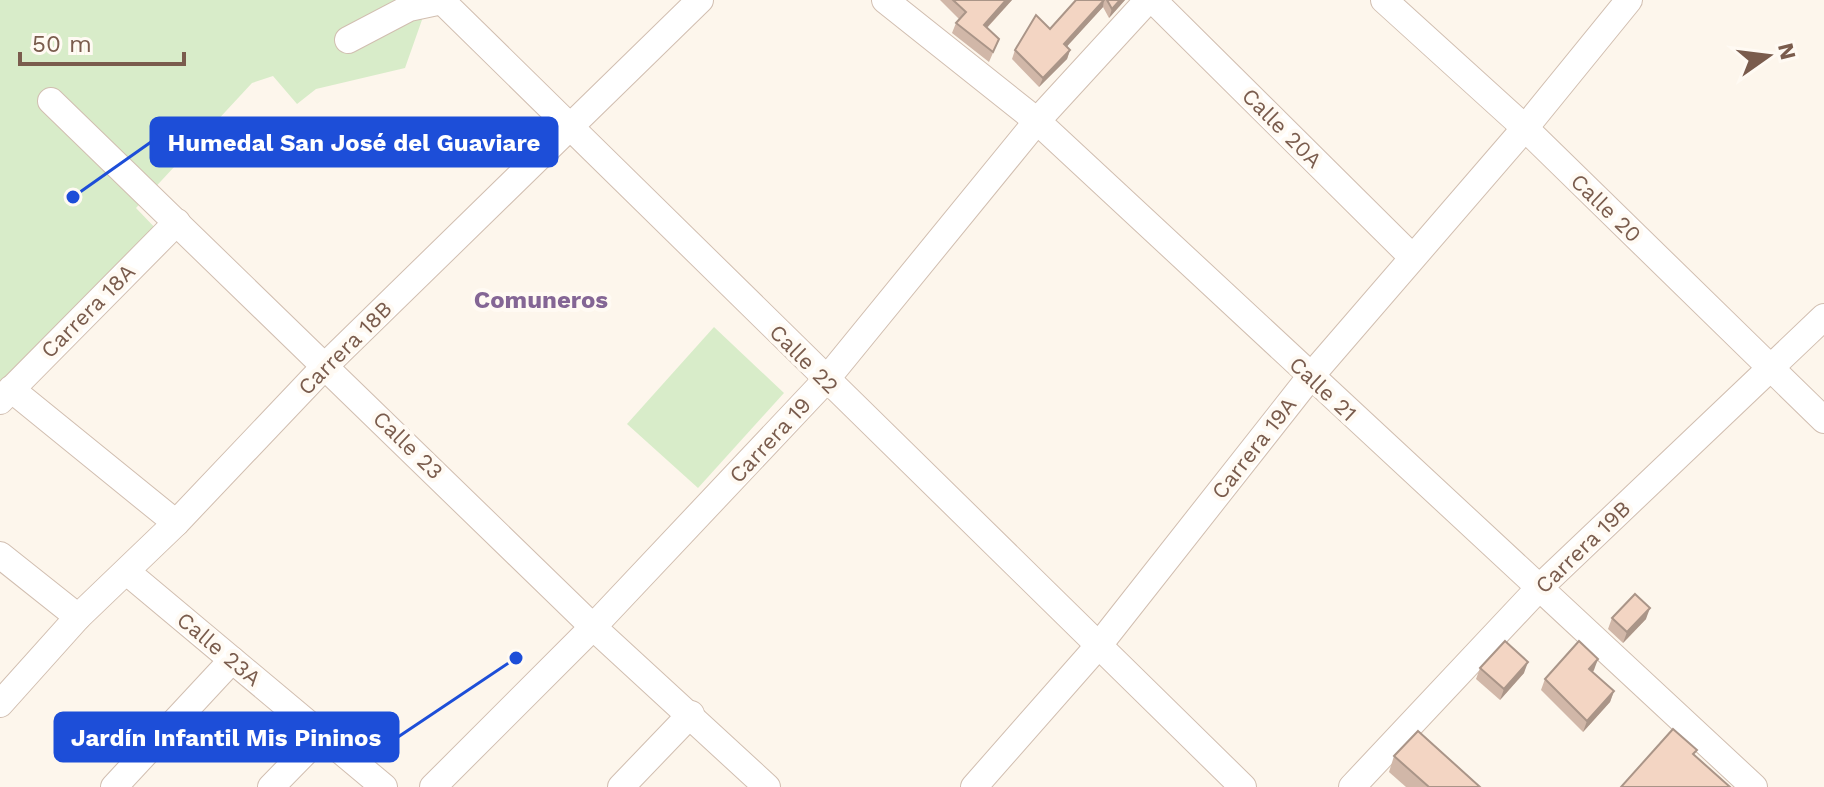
<svg xmlns="http://www.w3.org/2000/svg" width="1824" height="787" viewBox="0 0 1824 787" font-family="'Work Sans',sans-serif">
  <rect width="100%" height="100%" fill="#fdf6ec"/>
  <g fill="#d8ecc9">
    <path d="M 0,0 L 429,0 L 405,68 L 316,89 L 297,104 L 273,76 L 252,83 L 136,208 L 160,233 L 0,397 Z"/>
    <path d="M 714,327 L 784,393 L 698,488 L 627,424 Z"/>
  </g>
  <g fill="none" stroke-linecap="round" stroke-linejoin="round">
    <g stroke="#d1beb0" stroke-width="28">
      <g id="minor">
        <path d="M 885,0 L 1037,121 L 1754,787"/>
        <path d="M 1153,0 L 1411,256"/>
        <path d="M 1384,0 L 1525,128 L 1824,420"/>
        <path d="M 348,40 L 409,8 L 442,1 L 1243,787"/>
        <path d="M 51,101 L 593,627 L 767,787"/>
        <path d="M 11,389 L 176,523"/>
        <path d="M 0,401 L 177,222"/>
        <path d="M 0,555 L 78,617"/>
        <path d="M 127,572 L 384,787"/>
        <path d="M 0,704 L 78,617 L 176,523 L 326,365 L 700,0"/>
        <path d="M 114,787 L 232,660"/>
        <path d="M 271,787 L 322,735"/>
        <path d="M 433,787 L 593,627 L 825,381 L 1037,121 L 1148,0"/>
        <path d="M 621,787 L 691,714"/>
        <path d="M 974,787 L 1099,645 L 1310,377 L 1525,128 L 1629,0"/>
        <path d="M 1352,787 L 1539,588 L 1824,317"/>
      </g>
    </g>
    <use href="#minor" stroke="#fff" stroke-width="26"/>
  </g>
  <g fill="#d1b7a8">
    <path d="M 940,0 L 1012,0 L 987,28 L 999,39 L 989,62 L 952,33 L 956,23 L 959,19 Z"/>
    <path d="M 1076,0 L 1125,0 L 1109,18 L 1103,7 L 1067,46 L 1070,50 L 1067,59 L 1039,87 L 1012,59 L 1015,50 L 1050,29 Z"/>
    <path d="M 1612,618 L 1646,619 L 1623,643 L 1608,629 Z"/>
    <path d="M 1480,668 L 1524,673 L 1500,700 L 1476,679 Z"/>
    <path d="M 1594,670 L 1593,672 L 1614,691 L 1610,702 L 1583,732 L 1541,690 L 1545,679 Z"/>
    <path d="M 1394,756 L 1480,787 L 1406,787 L 1389,772 Z"/>
  </g>
  <g fill="#aa9588">
    <path d="M 1006,0 L 1012,0 L 980,35 L 984,25 Z"/>
    <path d="M 1104,0 L 1103,7 L 1061,53 L 1064,44 Z"/>
    <path d="M 1120,0 L 1125,0 L 1109,18 L 1112,9 Z"/>
    <path d="M 1070,50 L 1067,59 L 1039,87 L 1043,78 Z"/>
    <path d="M 1650,608 L 1646,619 L 1623,643 L 1627,632 Z"/>
    <path d="M 1598,659 L 1594,670 L 1585,680 L 1589,669 Z"/>
    <path d="M 1528,662 L 1524,673 L 1500,700 L 1504,689 Z"/>
    <path d="M 1614,691 L 1610,702 L 1583,732 L 1587,721 Z"/>
  </g>
  <g fill="#f3d5c3" stroke="#aa9588" stroke-width="2">
    <path d="M 953,0 L 1006,0 L 984,25 L 999,39 L 993,52 L 956,23 L 966,12 Z"/>
    <path d="M 1076,0 L 1104,0 L 1064,44 L 1070,50 L 1043,78 L 1015,50 L 1036,15 L 1050,29 Z"/>
    <path d="M 1107,0 L 1120,0 L 1112,9 Z"/>
    <path d="M 1635,594 L 1650,608 L 1627,632 L 1612,618 Z"/>
    <path d="M 1505,641 L 1528,662 L 1504,689 L 1480,668 Z"/>
    <path d="M 1579,641 L 1598,659 L 1589,669 L 1614,691 L 1587,721 L 1545,679 Z"/>
    <path d="M 1673,729 L 1697,750 L 1693,754 L 1730,787 L 1621,787 Z"/>
    <path d="M 1418,731 L 1480,787 L 1429,787 L 1394,756 Z"/>
  </g>
  <g text-anchor="middle" dominant-baseline="central" stroke-width="8" stroke-linejoin="round" paint-order="stroke">
    <g font-size="22" fill="#7a5c4d" stroke="#fffaf3">
      <text transform="translate(1282 128) rotate(45)">Calle 20A</text>
      <text transform="translate(1606 208) rotate(44)">Calle 20</text>
      <text transform="translate(88 311) rotate(-45)">Carrera 18A</text>
      <text transform="translate(345 348) rotate(-45)">Carrera 18B</text>
      <text transform="translate(804 359) rotate(45)">Calle 22</text>
      <text transform="translate(1323 389) rotate(43)">Calle 21</text>
      <text transform="translate(770 440) rotate(-47)">Carrera 19</text>
      <text transform="translate(408 445) rotate(44)">Calle 23</text>
      <text transform="translate(1254 448) rotate(-52)">Carrera 19A</text>
      <text transform="translate(1583 547) rotate(-44)">Carrera 19B</text>
      <text transform="translate(219 649) rotate(40)">Calle 23A</text>
    </g>
    <g font-size="24" font-weight="bold" fill="#846695" stroke="#fffaf3">
      <text x="541" y="300">Comuneros</text>
    </g>
  </g>
  <path fill="none" stroke="#1d4ed8" stroke-width="3" d="M73 197L151 142M516 658L398 737"/>
  <g fill="#1d4ed8" stroke="#fffaf3" stroke-width="3">
    <circle cx="73" cy="197" r="8"/>
    <circle cx="516" cy="658" r="8"/>
  </g>
  <g fill="#1d4ed8" stroke="#1d4ed8" stroke-width="3">
    <rect x="151" y="118" width="406" height="48" rx="8"/>
    <rect x="55" y="713" width="343" height="48" rx="8"/>
  </g>
  <g font-size="24" text-anchor="middle" font-weight="bold" fill="#fff">
    <text x="354" y="151">Humedal San José del Guaviare</text>
    <text x="226" y="746">Jardín Infantil Mis Pininos</text>
  </g>
  <g transform="translate(1768 56) rotate(76)" stroke="#fffaf3" stroke-width="6" paint-order="stroke">
  <path d="M0-6L14 30L0 20L-14 30Z" fill="#7a5c4d"/>
  <text y="-12" font-size="22" font-weight="bold" text-anchor="middle" fill="#7a5c4d">N</text>
  </g>
  <path d="M20 52v12h164v-12" fill="none" stroke="#7a5c4d" stroke-width="4"/>
  <text x="32" y="52" font-size="24" fill="#7a5c4d" stroke="#fffaf3" stroke-width="6" paint-order="stroke">50 m</text>
</svg>
